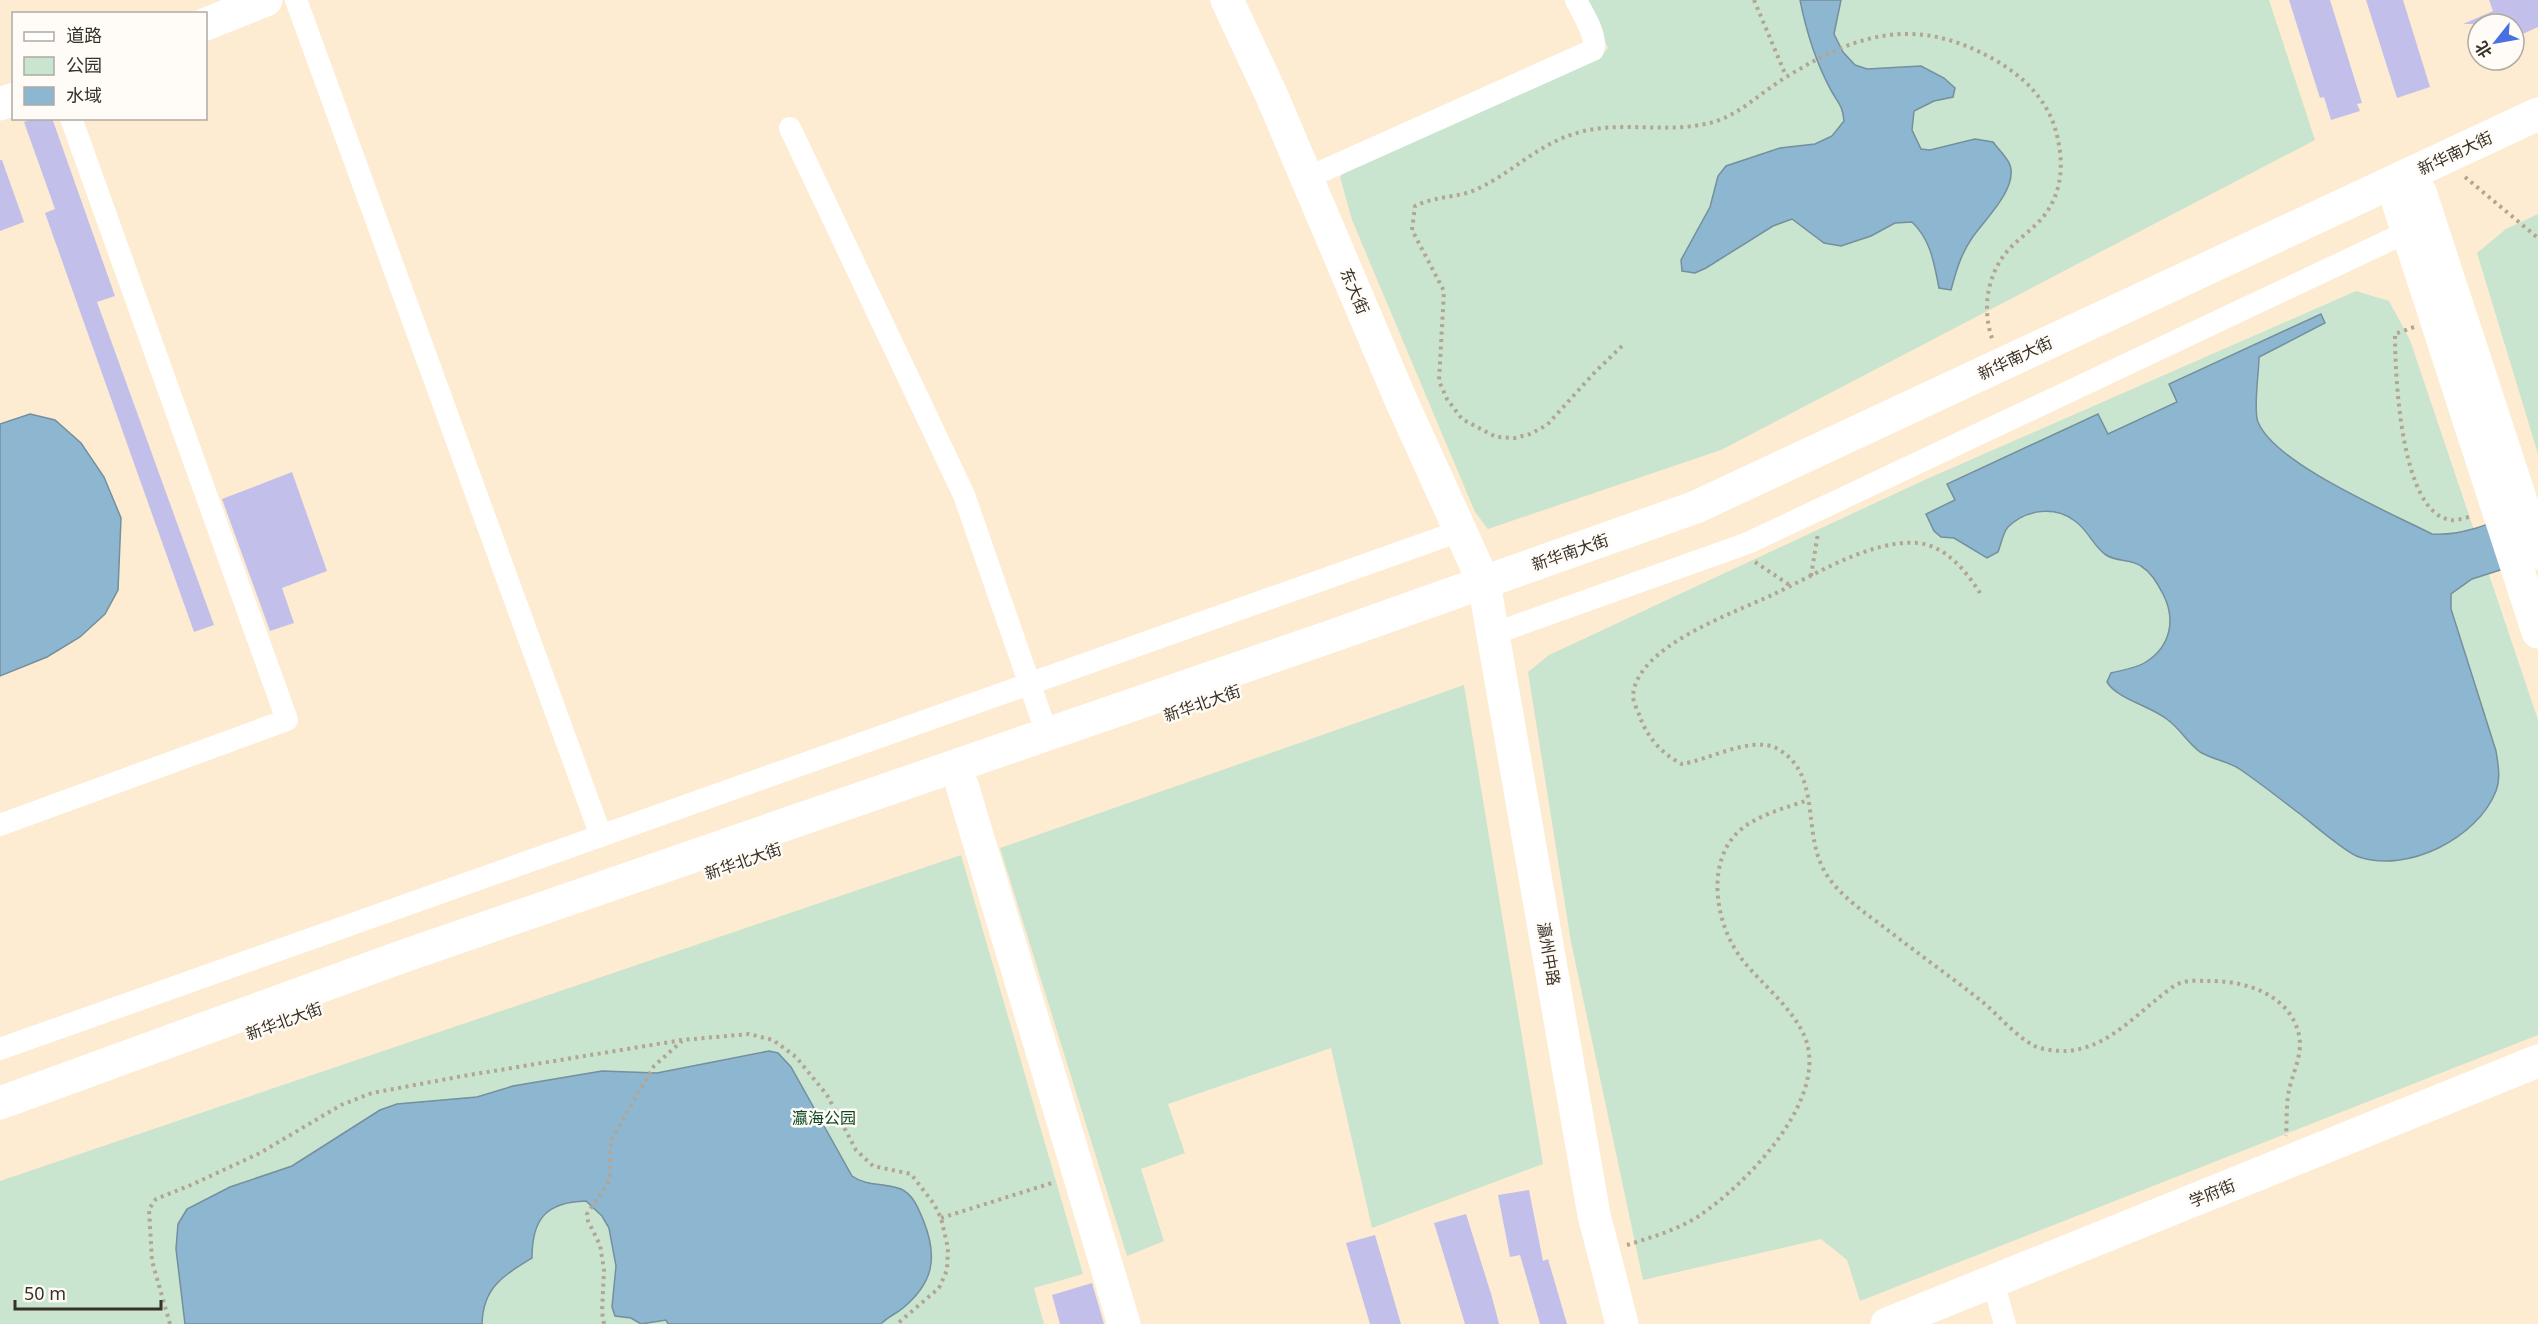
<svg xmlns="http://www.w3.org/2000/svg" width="2538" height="1324" viewBox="0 0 2538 1324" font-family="'Noto Sans','Noto Sans SC',sans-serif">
  <rect width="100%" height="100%" fill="#fdecd2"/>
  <g fill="#c9e5cf">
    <path d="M 1585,0 L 2269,0 L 2315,140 L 1721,450 L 1488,529 L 1475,512 L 1352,220 L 1340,177 L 1346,170 L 1602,55 L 1608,48 Z"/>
    <path d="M 2538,214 L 2538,454 L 2477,253 L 2506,229 Z"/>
    <path d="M 2356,291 L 2389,301 L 2410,340 L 2538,720 L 2538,1035 L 1860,1301 L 1847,1260 L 1821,1239 L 1643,1280 L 1571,942 L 1528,672 L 1549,655 L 1920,482 Z"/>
    <path d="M 1464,685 L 1543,1164 L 1372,1228 L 1331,1048 L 1168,1104 L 1185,1153 L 1141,1169 L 1164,1241 L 1127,1256 L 1000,848 Z"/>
    <path d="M 961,855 L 1083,1274 L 1034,1288 L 1044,1324 L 0,1324 L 0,1181 Z"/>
  </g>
  <g fill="#8db7d0" stroke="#748f9d" stroke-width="1.5">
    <path d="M 1800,0 L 1841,0 L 1834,34 L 1843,52 L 1855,65 L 1867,69 L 1921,66 L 1944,78 L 1955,88 L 1953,97 L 1934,101 L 1914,111 L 1912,130 L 1921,149 L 1930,150 L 1975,139 L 1993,142 C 1998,149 2007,157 2010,165 C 2018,189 1984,220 1972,238 C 1961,254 1956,271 1951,290 L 1939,288 C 1934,263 1931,240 1912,222 L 1895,223 L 1871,236 L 1841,246 L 1824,243 L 1792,219 L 1773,226 L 1706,268 L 1695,273 L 1682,271 L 1681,260 L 1710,207 L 1718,176 L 1726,166 L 1780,148 L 1815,144 L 1832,136 L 1844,121 C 1843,107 1839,104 1832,92 C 1817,65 1806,30 1800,0 Z"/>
    <path d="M 2321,314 L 2325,323 L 2259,357 C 2259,372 2253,410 2258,422 C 2275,464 2391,513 2432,534 C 2467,537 2504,517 2538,505 L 2538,558 L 2472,579 L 2451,594 L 2451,609 L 2496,751 C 2498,764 2501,778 2496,791 C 2477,839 2407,873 2359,857 C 2346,853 2313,824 2300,814 C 2280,799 2259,782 2238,768 C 2226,761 2212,759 2200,752 C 2188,743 2180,729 2168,720 C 2151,706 2117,699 2107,682 L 2111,673 C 2123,670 2137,668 2146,662 C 2171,646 2176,619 2163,594 C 2157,583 2152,573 2141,566 C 2131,559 2117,562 2106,555 C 2094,547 2088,530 2075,521 C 2055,506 2026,509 2008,527 C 2003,532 2001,545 1998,552 L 1987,558 L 1954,538 L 1941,537 L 1934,531 L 1926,514 L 1955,500 L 1947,484 L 2098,414 L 2108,434 L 2177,402 L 2169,384 Z"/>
    <path d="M 30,414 L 55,420 L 81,443 L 104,477 L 121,518 L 118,590 L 105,614 L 80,637 L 47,657 L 0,676 L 0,424 Z"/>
    <path d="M 769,1051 L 778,1053 L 791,1067 L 852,1176 C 867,1187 884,1182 901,1189 C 914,1195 919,1210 924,1222 C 938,1258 933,1283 903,1308 C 896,1314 887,1317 881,1324 L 668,1324 L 666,1320 L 641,1324 L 631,1318 L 615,1316 L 612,1307 L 616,1266 L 609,1228 L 602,1216 L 586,1201 C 545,1202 532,1220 532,1258 C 503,1276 483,1287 482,1324 L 185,1324 L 176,1249 L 178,1224 L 187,1209 L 230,1187 L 292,1166 L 380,1110 L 397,1104 L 477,1097 L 513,1086 L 602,1071 L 657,1073 Z"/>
  </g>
  <g fill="#c2c0ea">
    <path d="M 2289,0 L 2330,0 L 2362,103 L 2357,104 L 2360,111 L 2331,120 L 2324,97 L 2320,98 Z"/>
    <path d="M 2366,0 L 2403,0 L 2430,87 L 2397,98 Z"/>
    <path d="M 2489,0 L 2538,0 L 2538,27 L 2514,38 L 2514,24 L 2463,24 L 2493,11 Z"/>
    <path d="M 35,118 L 52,118 L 115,296 L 97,302 L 214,625 L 194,632 L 45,213 L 55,209 L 24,122 Z"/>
    <path d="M 0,160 L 2,160 L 24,222 L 0,231 Z"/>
    <path d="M 292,472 L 327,571 L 282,588 L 294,623 L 270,631 L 222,499 Z"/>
    <path d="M 1529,1190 L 1543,1261 L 1548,1259 L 1567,1324 L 1540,1324 L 1520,1255 L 1510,1257 L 1498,1195 Z"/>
    <path d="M 1466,1214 L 1492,1297 L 1499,1324 L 1465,1324 L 1434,1223 Z"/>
    <path d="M 1375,1235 L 1401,1324 L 1370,1324 L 1346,1243 Z"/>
    <path d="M 1092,1283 L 1104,1324 L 1060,1324 L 1052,1295 Z"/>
  </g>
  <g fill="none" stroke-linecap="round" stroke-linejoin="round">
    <g stroke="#b3a591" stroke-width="4" stroke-dasharray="3 4.5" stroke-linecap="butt">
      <path d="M 1754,0 L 1786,76"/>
      <path d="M 2465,177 L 2538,238"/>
      <path d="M 2414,327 L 2395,334 C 2395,372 2400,514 2451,520 C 2457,521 2467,517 2473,516"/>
      <path d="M 1622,346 L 1595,372 L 1547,425 L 1530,434 L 1515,438 L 1496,437 L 1462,419 L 1447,399 L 1439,381 L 1444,291 L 1412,230 L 1415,206 C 1435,196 1456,198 1475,190 C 1513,173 1538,143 1580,132 C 1621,121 1664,133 1705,124 C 1738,118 1760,92 1788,76 C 1859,32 1918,16 1995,60 C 2026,78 2051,103 2058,140 C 2064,167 2061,195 2043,217 C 2034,228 2021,237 2011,247 C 1987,272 1981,309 1993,341"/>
      <path d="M 1755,562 L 1791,586"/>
      <path d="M 1811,576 L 1818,533"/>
      <path d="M 1980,593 C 1966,571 1946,546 1918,543 C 1871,539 1813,576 1772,595 C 1734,613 1636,646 1633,696 C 1633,702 1638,711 1640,717 C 1647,737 1663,755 1682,764 C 1708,760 1751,736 1776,748 C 1823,773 1801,831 1825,872 C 1839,896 1867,914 1889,931 C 1921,956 1954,979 1985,1004 C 2000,1017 2014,1034 2031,1044 C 2040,1050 2056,1051 2066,1051 C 2103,1049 2130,1021 2157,999 C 2165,993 2174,984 2184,982 C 2191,980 2200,981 2207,981 C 2244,980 2290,994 2299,1035 C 2303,1054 2293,1072 2289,1090 C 2286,1104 2287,1121 2286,1136"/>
      <path d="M 941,1218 L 1055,1182"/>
      <path d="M 1627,1245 C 1652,1237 1677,1230 1699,1216 C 1745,1185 1832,1098 1804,1035 C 1791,1006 1760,983 1741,958 C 1716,925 1705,864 1738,832 C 1756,815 1786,808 1808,800"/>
      <path d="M 170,1324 L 152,1261 L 149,1209 L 156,1199 L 191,1185 L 260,1153 L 341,1105 L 372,1093 L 463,1076 L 682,1040 L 749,1034 L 773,1040 L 796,1057 L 827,1095 L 856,1150 L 873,1166 L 911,1174 L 934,1204 L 941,1218 L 948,1248 L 947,1270 L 939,1288 L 897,1324"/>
      <path d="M 604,1324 L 602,1312 L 604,1270 L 600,1245 L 588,1221 L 587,1214 L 609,1181 L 611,1140 L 654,1066 L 682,1041"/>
    </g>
    <g stroke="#fff" stroke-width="22">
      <path d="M 296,0 L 601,836"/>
      <path d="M 790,128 L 964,495 L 1047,734"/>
      <path d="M 1307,178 L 1593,50 C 1598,35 1582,13 1576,0"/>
      <path d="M 1493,634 L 1748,543 L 2407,232"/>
      <path d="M 0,825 L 287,720 L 71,118"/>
      <path d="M 0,1049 L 1460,531"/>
      <path d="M 1993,1282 L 2005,1324"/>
    </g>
    <g stroke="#fff" stroke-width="33">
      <path d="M 1227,0 L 1271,94 L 1400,398 L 1484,583 L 1594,1215 L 1622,1324"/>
      <path d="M 206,24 L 266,0"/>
      <path d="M 0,104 L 14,99"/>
      <path d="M 2420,192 L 2538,553"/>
      <path d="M 2398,202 L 2538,632"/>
      <path d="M 962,785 L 1124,1324"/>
      <path d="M 0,1103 L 401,957 L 1335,635 L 1696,507 L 2538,114"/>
      <path d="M 1887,1324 L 2538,1061"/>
    </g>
  </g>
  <g text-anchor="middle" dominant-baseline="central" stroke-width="5" stroke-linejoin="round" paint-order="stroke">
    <g font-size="16" fill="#383127" stroke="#fffbf6">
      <text transform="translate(2455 153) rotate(-25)">新华南大街</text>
      <text transform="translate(1355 291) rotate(67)">东大街</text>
      <text transform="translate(2015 358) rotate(-25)">新华南大街</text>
      <text transform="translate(1570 552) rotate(-19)">新华南大街</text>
      <text transform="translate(1202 703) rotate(-19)">新华北大街</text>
      <text transform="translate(743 861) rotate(-19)">新华北大街</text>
      <text transform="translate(1549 954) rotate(80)">瀛州中路</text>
      <text transform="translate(284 1021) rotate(-20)">新华北大街</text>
      <text transform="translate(2212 1193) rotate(-22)">学府街</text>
    </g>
    <g font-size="16" fill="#0a4722" stroke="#fffbf6">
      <text x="824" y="1118">瀛海公园</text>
    </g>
  </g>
  <rect x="12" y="12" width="195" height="108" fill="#fffbf6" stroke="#afaaa3" stroke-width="1.5"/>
  <rect x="24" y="32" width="30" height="9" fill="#ffffff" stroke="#afaaa3" stroke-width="1.5"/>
  <text x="66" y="42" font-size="18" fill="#383127">道路</text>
  <rect x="24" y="57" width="30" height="18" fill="#c9e5cf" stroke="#afaaa3" stroke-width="1.5"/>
  <text x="66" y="72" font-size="18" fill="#383127">公园</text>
  <rect x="24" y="87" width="30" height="18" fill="#8db7d0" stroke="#afaaa3" stroke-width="1.5"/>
  <text x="66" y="102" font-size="18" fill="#383127">水域</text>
  <g transform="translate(2496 42) rotate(239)"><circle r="28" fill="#fffbf6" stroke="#afaaa3" stroke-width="1.5"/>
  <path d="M0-4.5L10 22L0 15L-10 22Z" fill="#4970e2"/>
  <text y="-9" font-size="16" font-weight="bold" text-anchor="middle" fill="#383127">北</text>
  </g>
  <path d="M15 1300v9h146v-9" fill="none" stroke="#383127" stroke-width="3"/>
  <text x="24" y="1300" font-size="18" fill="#383127" stroke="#fffbf6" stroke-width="4.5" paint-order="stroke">50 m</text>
</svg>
